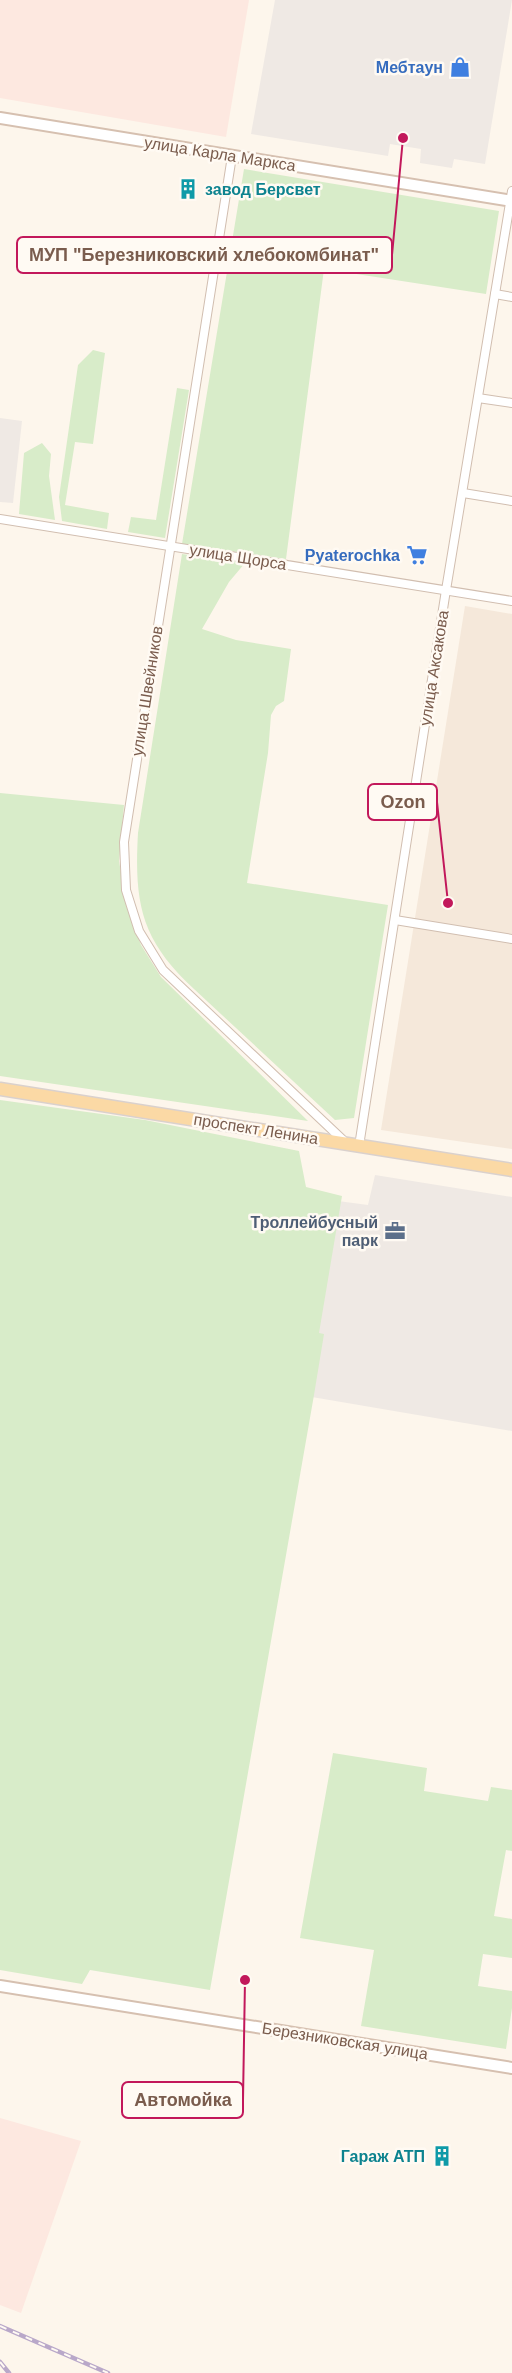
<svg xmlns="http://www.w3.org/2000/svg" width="512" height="2373" viewBox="0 0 512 2373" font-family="Arial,sans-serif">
  <rect width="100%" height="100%" fill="#fdf6ec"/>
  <path fill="#f5e8da" d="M 465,606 L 512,614 L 512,1149 L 381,1130 Z"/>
  <g fill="#fde8e0">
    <path d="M 0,0 L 249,0 L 226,137 L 0,98 Z"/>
    <path d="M 0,2118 L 81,2141 L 21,2313 L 0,2305 Z"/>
  </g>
  <g fill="#efe9e4">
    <path d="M 275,0 L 512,0 L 485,164 L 454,159 L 452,168 L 420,163 L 421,149 L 390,144 L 388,156 L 251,134 Z"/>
    <path d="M 0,418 L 22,421 L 13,503 L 0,502 Z"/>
    <path d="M 375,1175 L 512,1197 L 512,1431 L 306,1396 L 338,1201 L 368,1205 Z"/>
  </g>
  <g fill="#d8ecc9">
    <path d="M 244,169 L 499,211 L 486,294 L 324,269 L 286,559 L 182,544 Z"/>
    <path d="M 93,350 L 105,353 L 93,444 L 75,442 L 65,505 L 109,513 L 107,529 L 62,521 L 59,497 L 78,365 Z"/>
    <path d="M 177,388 L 189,390 L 165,538 L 128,532 L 131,517 L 156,520 Z"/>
    <path d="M 42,443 L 51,454 L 49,476 L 55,520 L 19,514 L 24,453 Z"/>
    <path d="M 182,554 L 245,563 L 229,582 L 202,629 L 236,640 L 291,649 L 284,701 L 276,706 L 271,715 L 268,753 L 247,883 L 388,905 L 354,1118 L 335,1120 L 194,989 C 141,940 134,903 138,833 Z"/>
    <path d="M 0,793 L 124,805 L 119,861 L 127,908 L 141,945 L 161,977 L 308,1121 L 0,1076 Z"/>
    <path d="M 0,1100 L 145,1120 L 299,1151 L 306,1187 L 342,1196 L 319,1333 L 324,1334 L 314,1395 L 210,1990 L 90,1970 L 82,1984 L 0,1970 Z"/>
    <path d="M 333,1753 L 427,1768 L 424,1791 L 488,1801 L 491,1787 L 512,1790 L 512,1851 L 506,1850 L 494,1916 L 512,1919 L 512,1958 L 483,1954 L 478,1986 L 512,1991 L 512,2008 L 506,2049 L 361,2026 L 374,1950 L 300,1938 Z"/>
  </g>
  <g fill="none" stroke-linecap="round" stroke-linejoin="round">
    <g stroke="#d1beb0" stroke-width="10">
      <g id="street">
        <path d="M 232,156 L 124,842 L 126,890 L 139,931 L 163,970 L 345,1142"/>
        <path d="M 495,294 L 512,297"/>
        <path d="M 478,398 L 512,403"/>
        <path d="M 463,493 L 512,501"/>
        <path d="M 0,519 L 512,601"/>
        <path d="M 395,920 L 512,939"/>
        <path d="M 359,1146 L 446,590 L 512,191"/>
      </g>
    </g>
    <g stroke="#d6c0b0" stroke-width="14">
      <g id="secondary">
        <path d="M 0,118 L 512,201"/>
        <path d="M 0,1986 L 512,2068"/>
      </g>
    </g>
    <g stroke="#dad1cd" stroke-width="15">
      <path id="primary" d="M 0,1089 L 512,1170"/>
    </g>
    <use href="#street" stroke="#fff" stroke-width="8"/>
    <use href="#secondary" stroke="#fff" stroke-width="10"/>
    <use href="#primary" stroke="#fbd9a5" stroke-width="12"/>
    <g stroke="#b9a8c9" stroke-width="4.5">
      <g id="rail">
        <path d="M 0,2326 L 108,2373"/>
        <path d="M 0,2362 L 9,2373"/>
      </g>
    </g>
    <use href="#rail" stroke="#fffaf3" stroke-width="2" stroke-dasharray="7" stroke-linecap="butt"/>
  </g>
  <defs>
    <g id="shop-bare" transform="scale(1.62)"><path d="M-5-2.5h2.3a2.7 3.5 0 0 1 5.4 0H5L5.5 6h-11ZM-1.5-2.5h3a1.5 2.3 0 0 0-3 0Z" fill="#3f7fe0" stroke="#fffaf3" stroke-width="2.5" paint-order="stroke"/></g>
    <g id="building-bare" transform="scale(1.62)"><path d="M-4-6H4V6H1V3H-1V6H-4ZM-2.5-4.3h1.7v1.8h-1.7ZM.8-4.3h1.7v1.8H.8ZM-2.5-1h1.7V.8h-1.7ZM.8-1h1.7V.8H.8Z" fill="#0f9aa8" stroke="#fffaf3" stroke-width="2.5" paint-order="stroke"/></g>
    <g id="supermarket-bare" transform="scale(1.62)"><path d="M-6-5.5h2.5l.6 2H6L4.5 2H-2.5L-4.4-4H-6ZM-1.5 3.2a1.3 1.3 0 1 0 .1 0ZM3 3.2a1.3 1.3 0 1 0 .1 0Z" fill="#3f7fe0" stroke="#fffaf3" stroke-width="2.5" paint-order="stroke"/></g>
    <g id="office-bare" transform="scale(1.62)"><path d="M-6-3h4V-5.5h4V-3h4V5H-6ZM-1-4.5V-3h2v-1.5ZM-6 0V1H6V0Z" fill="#5c6f8a" stroke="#fffaf3" stroke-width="2.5" paint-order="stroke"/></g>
  </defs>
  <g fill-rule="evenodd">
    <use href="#shop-bare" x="460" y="67"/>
    <use href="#building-bare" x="188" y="189"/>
    <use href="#supermarket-bare" x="417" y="555"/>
    <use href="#office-bare" x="395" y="1231"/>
    <use href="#building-bare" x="442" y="2156"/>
  </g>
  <g text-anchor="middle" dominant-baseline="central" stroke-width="5" stroke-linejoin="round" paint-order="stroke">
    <g font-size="16" font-weight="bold" fill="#366cbe" stroke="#fffaf3" text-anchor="end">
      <text x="443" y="67">Мебтаун</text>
      <text x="400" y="555">Pyaterochka</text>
    </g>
    <g font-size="16" fill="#7a5c4d" stroke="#fffaf3">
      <text transform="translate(220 154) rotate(9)">улица Карла Маркса</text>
      <text transform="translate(238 557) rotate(9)">улица Щорса</text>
      <text transform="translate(434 668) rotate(-81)">улица Аксакова</text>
      <text transform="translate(147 691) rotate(-81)">улица Швейников</text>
      <text transform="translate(256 1129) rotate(9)">проспект Ленина</text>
      <text transform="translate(345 2041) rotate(9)">Березниковская улица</text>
    </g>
    <g font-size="16" font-weight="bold" fill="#0d838f" stroke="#fffaf3" text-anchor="start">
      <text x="205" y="189">завод Берсвет</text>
      <text x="425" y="2156" text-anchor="end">Гараж АТП</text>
    </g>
    <g font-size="16" font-weight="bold" fill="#4e5e75" stroke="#fffaf3" text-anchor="end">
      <text x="378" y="1222">Троллейбусный<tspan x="378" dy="18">парк</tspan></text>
    </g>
  </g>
  <path fill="none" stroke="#c2185b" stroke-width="2" d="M403 138L392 255M448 903L437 802M245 1980L243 2100"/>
  <g fill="#c2185b" stroke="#fffaf3" stroke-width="2">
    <circle cx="403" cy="138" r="6"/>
    <circle cx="448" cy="903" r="6"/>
    <circle cx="245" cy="1980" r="6"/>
  </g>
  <g fill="#fffaf3" stroke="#c2185b" stroke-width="2">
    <rect x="17" y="237" width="375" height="36" rx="6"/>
    <rect x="368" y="784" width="69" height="36" rx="6"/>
    <rect x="122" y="2082" width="121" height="36" rx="6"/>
  </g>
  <g font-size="18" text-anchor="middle" font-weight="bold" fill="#7a5c4d">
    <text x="204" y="261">МУП "Березниковский хлебокомбинат"</text>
    <text x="403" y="808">Ozon</text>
    <text x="183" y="2106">Автомойка</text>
  </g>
</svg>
